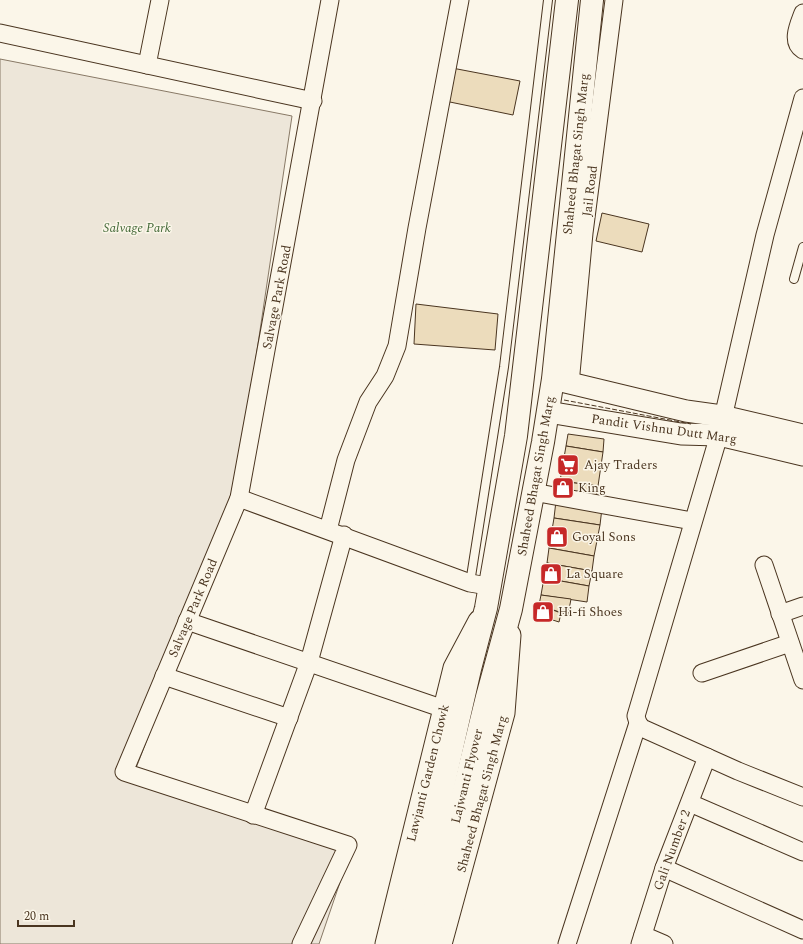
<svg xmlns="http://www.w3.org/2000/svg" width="803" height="944" viewBox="0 0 803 944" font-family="Spectral,serif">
  <rect width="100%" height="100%" fill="#fbf6e9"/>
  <path fill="#ede6d9" stroke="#887966" d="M 0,59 L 292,116 L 235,498 L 219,553 L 133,776 L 350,853 L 319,944 L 0,944 Z"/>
  <g fill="#ecdcbc" stroke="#4a3520">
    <path d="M 452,68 L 520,81 L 513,115 L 445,101 Z"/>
    <path d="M 602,213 L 649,224 L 642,252 L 596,241 Z"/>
    <path d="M 416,304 L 498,314 L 495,350 L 414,344 Z"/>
    <path d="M 568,434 L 604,439 L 603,452 L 566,446 Z"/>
    <path d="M 566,446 L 603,452 L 598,486 L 560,481 Z"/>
    <path d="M 560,481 L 598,486 L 596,497 L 559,492 Z"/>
    <path d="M 556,501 L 602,508 L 600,525 L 554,518 Z"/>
    <path d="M 554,518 L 600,525 L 594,556 L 549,548 Z"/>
    <path d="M 549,548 L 594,556 L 592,571 L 547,563 Z"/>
    <path d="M 547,563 L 592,571 L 589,586 L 544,578 Z"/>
    <path d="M 544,578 L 589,586 L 587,602 L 541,595 Z"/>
    <path d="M 541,595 L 571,599 L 568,615 L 539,605 Z"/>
    <path d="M 539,605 L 561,613 L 559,622 L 537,615 Z"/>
  </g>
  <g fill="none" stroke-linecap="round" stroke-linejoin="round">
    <g stroke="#4a3520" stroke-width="10">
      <g id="service">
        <path d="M 794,279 L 803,247"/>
        <path d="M 470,583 L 504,367 L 548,0"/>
      </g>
    </g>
    <g stroke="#4a3520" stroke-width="19">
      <g id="minor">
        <path d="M 803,13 C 799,24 790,42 803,50"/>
        <path d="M 0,33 L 313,101"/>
        <path d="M 147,65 L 160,0"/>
        <path d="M 803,98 L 765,235 L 719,435 L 636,716 L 638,723 L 642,728 L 738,771 L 803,797"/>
        <path d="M 570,384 L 584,233 L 614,0"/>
        <path d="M 533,492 L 692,521"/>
        <path d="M 239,498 L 470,583 L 488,586"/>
        <path d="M 328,530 L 346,460 L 368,402 L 385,376 L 397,346 L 417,228 L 460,0"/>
        <path d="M 764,565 L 803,680"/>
        <path d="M 780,614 L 803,606"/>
        <path d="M 187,621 L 444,709"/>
        <path d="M 702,673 L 790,643"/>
        <path d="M 164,676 L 289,718"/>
        <path d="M 690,803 L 803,852"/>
        <path d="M 253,815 L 309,662 L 344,535"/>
        <path d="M 664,868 L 803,930"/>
        <path d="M 643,935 L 664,944"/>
        <path d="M 301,944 L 348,845 L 124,772 L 239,498 L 330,0"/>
        <path d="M 567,944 L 638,723"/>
        <path d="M 640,944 L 664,868 L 707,757"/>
      </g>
    </g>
    <g stroke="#4a3520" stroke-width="23">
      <g id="tertiary">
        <path d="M 553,379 L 686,411 L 722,416 L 803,435"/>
        <path d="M 548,412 L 681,434 L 719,435 L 803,455"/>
        <path d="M 386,944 L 454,668 L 479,621"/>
        <path d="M 441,944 L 504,713 L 510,635"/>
      </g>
    </g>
    <g stroke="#4a3520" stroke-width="24">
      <g id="secondary">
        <path d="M 407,944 L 470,669 L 486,608 L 516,436 L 567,0"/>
        <path d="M 426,944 L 487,697 L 511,609 L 543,442 L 553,379 L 592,0"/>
      </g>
    </g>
    <use href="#service" stroke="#fbf6e9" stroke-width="8"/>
    <use href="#minor" stroke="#fbf6e9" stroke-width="17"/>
    <use href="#tertiary" stroke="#fbf6e9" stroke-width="21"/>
    <use href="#secondary" stroke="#fbf6e9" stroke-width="22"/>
    <path stroke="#4a3520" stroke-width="1" stroke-dasharray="5 2" stroke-linecap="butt" d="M 564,400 L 691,424"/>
  </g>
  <defs>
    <g id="supermarket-square" transform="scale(1.15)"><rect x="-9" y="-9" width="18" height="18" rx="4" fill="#c62828" stroke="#fbf6e9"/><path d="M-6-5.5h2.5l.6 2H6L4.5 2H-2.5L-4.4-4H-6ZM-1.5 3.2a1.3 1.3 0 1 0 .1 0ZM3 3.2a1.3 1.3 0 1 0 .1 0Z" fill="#fff"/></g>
    <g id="shop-square" transform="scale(1.15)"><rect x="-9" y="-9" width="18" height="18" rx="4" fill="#c62828" stroke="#fbf6e9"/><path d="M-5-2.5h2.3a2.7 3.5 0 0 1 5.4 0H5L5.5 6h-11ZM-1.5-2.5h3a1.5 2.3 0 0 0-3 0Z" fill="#fff"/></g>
  </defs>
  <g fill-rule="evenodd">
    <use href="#supermarket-square" x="568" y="465"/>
    <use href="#shop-square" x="563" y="488"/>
    <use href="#shop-square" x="557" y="537"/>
    <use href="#shop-square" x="551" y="574"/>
    <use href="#shop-square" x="543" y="612"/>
  </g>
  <g text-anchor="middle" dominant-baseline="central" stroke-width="3" stroke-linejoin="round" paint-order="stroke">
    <g font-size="13" fill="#4a3520" stroke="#fbf6e9">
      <text transform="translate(576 154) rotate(-84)">Shaheed Bhagat Singh Marg</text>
      <text transform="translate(590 191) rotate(-83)">Jail Road</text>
      <text transform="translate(277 297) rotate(-79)">Salvage Park Road</text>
      <text transform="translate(664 429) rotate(8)">Pandit Vishnu Dutt Marg</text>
      <text transform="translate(536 476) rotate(-80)">Shaheed Bhagat Singh Marg</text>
      <text transform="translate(193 608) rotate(-67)">Salvage Park Road</text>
      <text transform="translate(428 773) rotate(-76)">Lawjanti Garden Chowk</text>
      <text transform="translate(467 776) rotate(-76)">Lajwanti Flyover</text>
      <text transform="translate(482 794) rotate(-75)">Shaheed Bhagat Singh Marg</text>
      <text transform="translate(672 850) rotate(-70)">Gali Number 2</text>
    </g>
    <g font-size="13" font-style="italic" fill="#436837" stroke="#fbf6e9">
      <text x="137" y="228">Salvage Park</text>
    </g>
    <g font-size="13" fill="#4a3520" stroke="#fbf6e9" text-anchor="start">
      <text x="584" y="465">Ajay Traders</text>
      <text x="578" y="488">King</text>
      <text x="572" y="537">Goyal Sons</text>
      <text x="566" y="574">La Square</text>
      <text x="558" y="612">Hi-fi Shoes</text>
    </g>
  </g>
  <path d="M18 920v6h56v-6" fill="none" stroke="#4a3520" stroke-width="2"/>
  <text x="24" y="920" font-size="12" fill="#4a3520" stroke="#fbf6e9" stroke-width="3" paint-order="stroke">20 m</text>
</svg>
